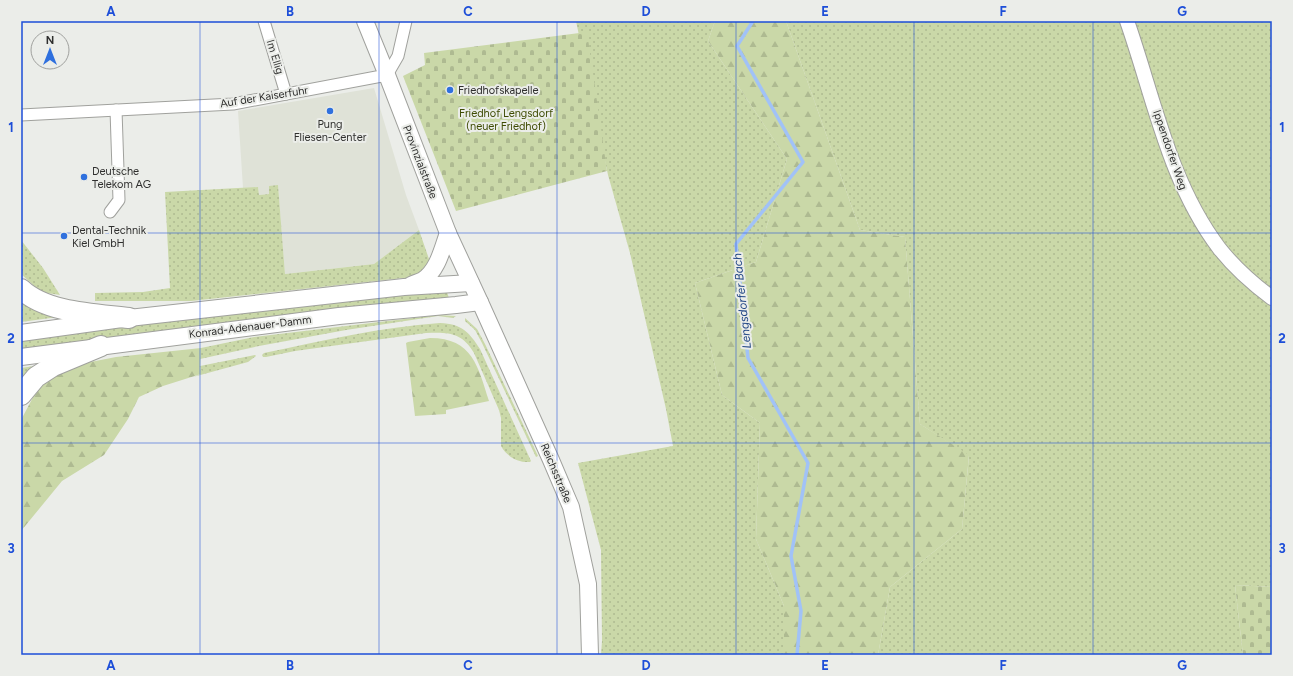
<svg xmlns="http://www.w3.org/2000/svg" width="1293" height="676" viewBox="0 0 1293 676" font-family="Figtree,sans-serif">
  <defs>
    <pattern id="grass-dots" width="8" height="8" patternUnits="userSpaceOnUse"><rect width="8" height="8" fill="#cad8a8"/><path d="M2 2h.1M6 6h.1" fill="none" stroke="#aeba91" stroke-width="1.8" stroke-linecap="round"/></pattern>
    <pattern id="forest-firs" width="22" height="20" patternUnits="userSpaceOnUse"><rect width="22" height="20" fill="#cad8a8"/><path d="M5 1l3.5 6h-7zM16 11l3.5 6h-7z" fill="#aeba91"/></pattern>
    <pattern id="cemetery-stones" width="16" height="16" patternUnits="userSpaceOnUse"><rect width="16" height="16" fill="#cad8a8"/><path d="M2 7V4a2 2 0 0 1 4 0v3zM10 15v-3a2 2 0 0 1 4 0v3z" fill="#aeba91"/></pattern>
  </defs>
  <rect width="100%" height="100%" fill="#ebede9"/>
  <path fill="#dfe2d7" d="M 374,88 L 406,195 L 419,230 L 374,264 L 285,274 L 278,186 L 269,194 L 259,195 L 258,187 L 243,188 L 238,111 Z"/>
  <g fill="url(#grass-dots)">
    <path d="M 576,21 L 715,21 L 708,41 L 787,159 L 756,262 L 695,283 L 722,395 L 760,423 L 756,539 L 784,606 L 784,655 L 601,655 L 602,641 L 601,550 L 578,463 L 673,446 L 666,409 L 630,253 L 608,175 Z"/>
    <path d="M 786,21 L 1272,21 L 1272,587 L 1235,585 L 1243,655 L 878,655 L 890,587 L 962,529 L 969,456 L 920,424 L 905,237 L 860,230 Z"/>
    <path d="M 278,185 L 285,274 L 374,264 L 419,230 L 430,262 L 424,269 L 413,277 L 191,301 L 95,301 L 95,293 L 143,292 L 170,288 L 165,192 L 258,187 L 259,195 L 269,194 L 269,186 Z"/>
    <path d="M 21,240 L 43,268 L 60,295 L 41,292 L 21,274 Z"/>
    <path d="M 446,289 L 449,298 L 133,334 L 21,350 L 21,340 L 131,325 Z"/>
    <path d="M 21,297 L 58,317 L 21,322 Z"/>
    <path d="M 438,315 L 456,316 L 453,318 L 438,316 L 346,330 L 259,346 L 200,359 L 201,348 L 254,337 Z"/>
    <path d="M 465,318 L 477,329 L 485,344 L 538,456 L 536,457 L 482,343 L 475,330 L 465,321 Z"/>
    <path d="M 440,323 C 462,324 469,332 480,349 L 531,461 L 530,462 C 519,463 507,457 501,446 L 501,418 L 499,410 L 474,353 C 462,332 448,332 426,333 L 295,351 L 266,357 L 263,357 L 262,355 L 264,353 C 322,341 381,327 440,323 Z"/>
    <path d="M 255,355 L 256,356 L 248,362 L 193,377 L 201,374 L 200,366 Z"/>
    <path d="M 41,365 L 21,382 L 21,368 Z"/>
  </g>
  <g fill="url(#forest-firs)">
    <path d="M 715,21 L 786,21 L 860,230 L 905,237 L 920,424 L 969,455 L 962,529 L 890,587 L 878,655 L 784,655 L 784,606 L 756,539 L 760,423 L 722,395 L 695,283 L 756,262 L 787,159 L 708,41 Z"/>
    <path d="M 430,338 C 473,338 478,367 489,401 L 446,410 L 446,414 L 415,416 L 406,343 L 408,342 Z"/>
    <path d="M 201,348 L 200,369 L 203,371 L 201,374 L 163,386 L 139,397 L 128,419 L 104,455 L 62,481 L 21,531 L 21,420 L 40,384 L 70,366 L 116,357 Z"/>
  </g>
  <g fill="url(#cemetery-stones)">
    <path d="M 587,32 L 607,171 L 456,211 L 403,76 L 425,65 L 424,53 Z"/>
    <path d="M 1235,585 L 1272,587 L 1272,655 L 1243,655 Z"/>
  </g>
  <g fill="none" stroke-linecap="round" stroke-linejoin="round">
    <path stroke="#a1c2f7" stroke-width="3.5" d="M 753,21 L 737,46 L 803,162 L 736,244 L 748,358 L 808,463 L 791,556 L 801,611 L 797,655"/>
    <g stroke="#a0a19d" stroke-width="13">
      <g id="minor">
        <path d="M 264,21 L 286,94"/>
        <path d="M 21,115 L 233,104 L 387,75 L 398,56 L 406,21"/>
        <path d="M 110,212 L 119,200 L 116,110"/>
      </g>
    </g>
    <g stroke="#a0a19d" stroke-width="16">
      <path id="tertiary" d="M 1127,21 C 1154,98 1169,182 1219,248 C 1234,267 1253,284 1272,298"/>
    </g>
    <g stroke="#a0a19d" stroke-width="18">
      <g id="secondary">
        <path d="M 365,21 L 387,75 L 448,233 L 480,302 L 551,460 L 571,507 L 588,584 L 590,655"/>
        <path d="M 411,285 C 415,283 419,282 423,280 C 438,270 442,249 448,233"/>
        <path d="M 21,333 L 129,318 L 404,287 L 471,283"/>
        <path d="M 21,357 L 339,316 L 456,305 L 480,302"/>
      </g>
    </g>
    <g stroke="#a0a19d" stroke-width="22">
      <g id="motorway">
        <path d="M 21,289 C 46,313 96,314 129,318"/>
        <path d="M 21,395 L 36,377 L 53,366 L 101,346"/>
      </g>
    </g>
    <use href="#minor" stroke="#fff" stroke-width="11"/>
    <use href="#tertiary" stroke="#fff" stroke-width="14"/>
    <use href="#secondary" stroke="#fff" stroke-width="16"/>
    <use href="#motorway" stroke="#fff" stroke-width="20"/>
  </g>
  <path fill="none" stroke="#1d4ed8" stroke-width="1" stroke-opacity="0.55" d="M 200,21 L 200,655M 379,21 L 379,655M 557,21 L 557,655M 736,21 L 736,655M 914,21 L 914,655M 1093,21 L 1093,655M 21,233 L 1272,233M 21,443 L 1272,443"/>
  <g fill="#2f70de" stroke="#ebede9" stroke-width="1.5">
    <circle cx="450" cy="90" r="4"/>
    <circle cx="330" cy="111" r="4"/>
    <circle cx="84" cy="177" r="4"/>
    <circle cx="64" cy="236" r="4"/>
  </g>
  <g text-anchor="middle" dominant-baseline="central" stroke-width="4" stroke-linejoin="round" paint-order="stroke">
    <g font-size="11" fill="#2f2f2e" stroke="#ebede9">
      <text transform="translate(275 57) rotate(73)">Im Ellig</text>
      <text transform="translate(264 97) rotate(-9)">Auf der Kaiserfuhr</text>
      <text transform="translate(1170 150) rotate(71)">Ippendorfer Weg</text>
      <text transform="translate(420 162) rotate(69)">Provinzialstraße</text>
      <text transform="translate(250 327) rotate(-7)">Konrad-Adenauer-Damm</text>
      <text transform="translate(556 473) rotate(67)">Reichsstraße</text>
    </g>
    <g font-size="11" fill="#2f2f2e" stroke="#ebede9" text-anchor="start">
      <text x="458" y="90">Friedhofskapelle</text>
      <text x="330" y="124" text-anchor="middle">Pung<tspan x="330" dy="13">Fliesen-Center</tspan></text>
      <text x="92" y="171">Deutsche<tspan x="92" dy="13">Telekom AG</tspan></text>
      <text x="72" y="230">Dental-Technik<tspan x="72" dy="13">Kiel GmbH</tspan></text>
    </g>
    <g font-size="11" fill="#3f4c04" stroke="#ebede9">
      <text x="506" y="113">Friedhof Lengsdorf<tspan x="506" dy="13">(neuer Friedhof)</tspan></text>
    </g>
    <g font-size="12" font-style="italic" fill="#234887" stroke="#ebede9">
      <text transform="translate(742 301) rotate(-96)">Lengsdorfer Bach</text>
    </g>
  </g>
  <rect width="1293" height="676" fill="none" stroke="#ebede9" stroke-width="44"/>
  <g transform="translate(50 50)"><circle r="19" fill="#ebede9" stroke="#a0a19e"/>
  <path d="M0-3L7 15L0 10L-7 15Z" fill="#2f70de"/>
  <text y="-6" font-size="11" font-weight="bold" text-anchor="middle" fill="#2f2f2e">N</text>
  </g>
  <rect x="22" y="22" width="1249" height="632" fill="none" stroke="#1d4ed8" stroke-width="1.5"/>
  <g font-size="13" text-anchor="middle" font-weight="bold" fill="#1d4ed8">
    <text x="111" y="16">A</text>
    <text x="290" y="16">B</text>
    <text x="468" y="16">C</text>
    <text x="646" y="16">D</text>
    <text x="825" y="16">E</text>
    <text x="1003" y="16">F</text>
    <text x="1182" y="16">G</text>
    <text x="11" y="132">1</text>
    <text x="1282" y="132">1</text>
    <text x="11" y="343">2</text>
    <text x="1282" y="343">2</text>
    <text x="11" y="553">3</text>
    <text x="1282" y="553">3</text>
    <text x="111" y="670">A</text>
    <text x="290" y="670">B</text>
    <text x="468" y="670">C</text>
    <text x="646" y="670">D</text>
    <text x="825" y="670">E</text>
    <text x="1003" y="670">F</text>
    <text x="1182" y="670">G</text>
  </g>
</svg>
